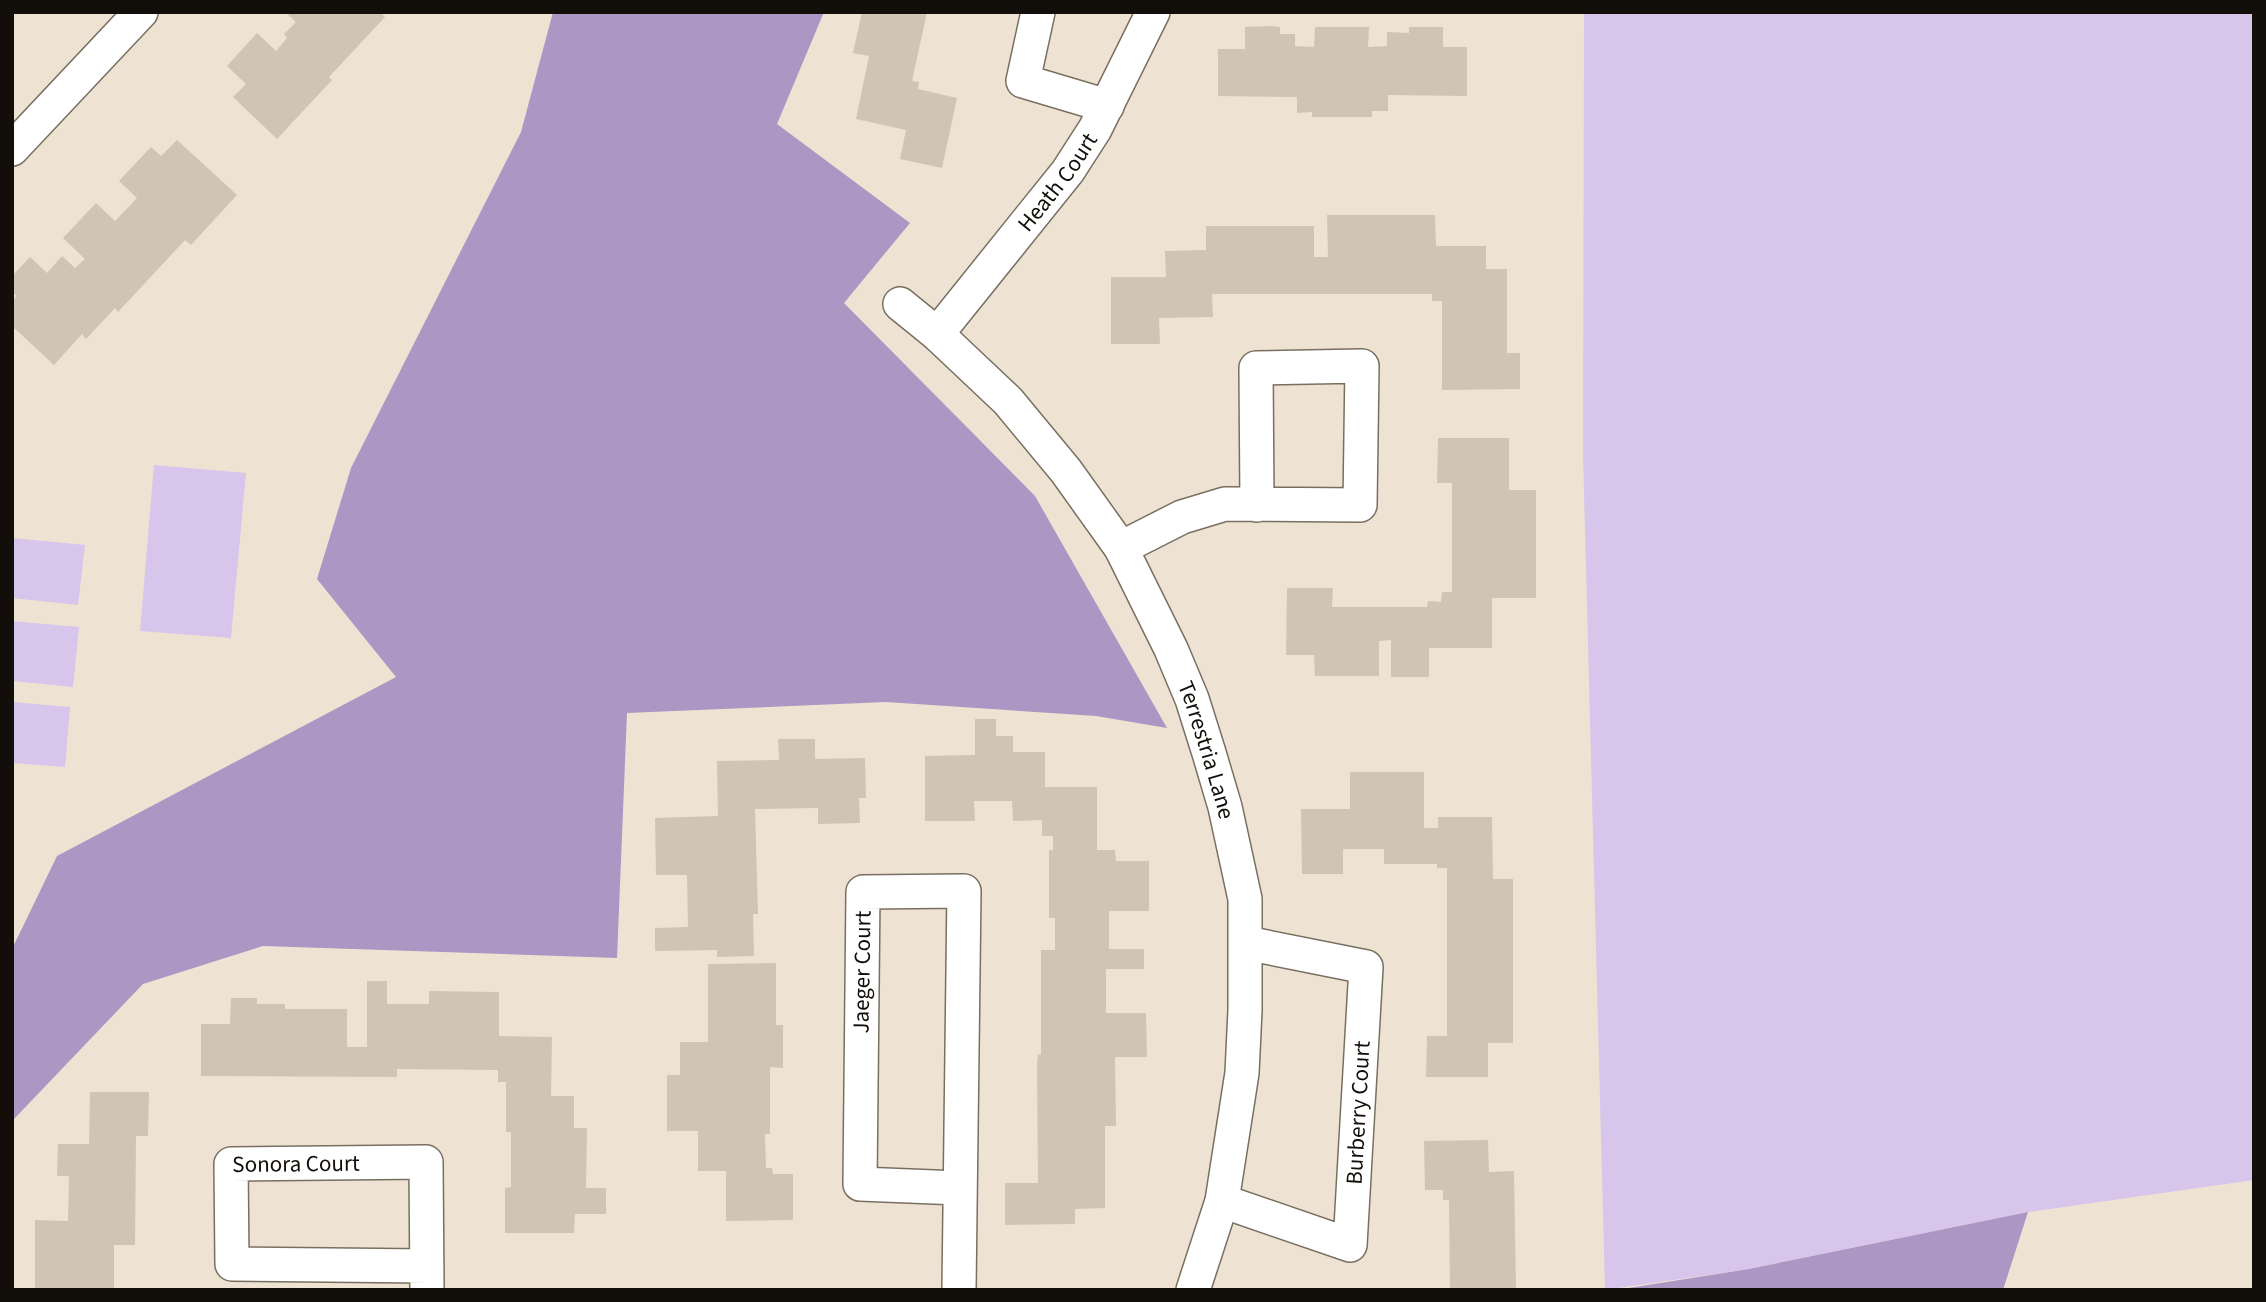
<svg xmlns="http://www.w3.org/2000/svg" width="2266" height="1302" viewBox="0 0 2266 1302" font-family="'Source Sans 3',sans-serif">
  <rect width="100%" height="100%" fill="#eee3d3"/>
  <g fill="#d7c5ec">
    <path d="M 1584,12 L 2254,12 L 2254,1180 L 2028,1212 L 1749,1269 L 1605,1290 L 1583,454 Z"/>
    <path d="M 154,465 L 246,473 L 231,638 L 140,631 Z"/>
    <path d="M 12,538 L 85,545 L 78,605 L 12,598 Z"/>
    <path d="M 12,621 L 79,627 L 73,687 L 12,681 Z"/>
    <path d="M 12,702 L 70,707 L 65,767 L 12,763 Z"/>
  </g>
  <g fill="#ab96c4">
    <path d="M 553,12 L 824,12 L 777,124 L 910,223 L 844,303 L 1035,496 L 1167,728 L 1096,716 L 886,702 L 627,713 L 617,958 L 263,946 L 143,984 L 14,1119 L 12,1204 L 12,949 L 57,856 L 396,677 L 317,579 L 351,468 L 521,132 Z"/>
    <path d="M 2028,1212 L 2003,1290 L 1616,1290 L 1749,1269 Z"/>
  </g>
  <g fill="#d0c4b5">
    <path d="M 285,12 L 380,12 L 385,17 L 329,77 L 332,80 L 277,139 L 233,97 L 246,84 L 227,66 L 257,33 L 276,51 L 287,38 L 284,34 L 296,22 Z"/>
    <path d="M 862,12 L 927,12 L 912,81 L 919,82 L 918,89 L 957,98 L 942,168 L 900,159 L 906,130 L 856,119 L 869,56 L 853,53 Z"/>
    <path d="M 1271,26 L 1280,27 L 1280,34 L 1295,34 L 1295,46 L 1314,47 L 1315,27 L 1369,27 L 1368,47 L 1387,46 L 1387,32 L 1409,33 L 1409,27 L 1443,27 L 1443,47 L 1467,47 L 1467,96 L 1388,95 L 1388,111 L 1372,111 L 1372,117 L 1312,117 L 1312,112 L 1297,113 L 1297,97 L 1218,96 L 1218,49 L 1245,49 L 1245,27 Z"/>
    <path d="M 177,140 L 237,195 L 191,245 L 185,240 L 118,312 L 115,308 L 86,339 L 82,334 L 54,365 L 12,326 L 12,301 L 17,296 L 12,292 L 12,276 L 30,257 L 47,273 L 62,256 L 75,268 L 85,259 L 63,238 L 96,203 L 115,221 L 137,198 L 119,181 L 151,147 L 161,156 Z"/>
    <path d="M 1327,215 L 1435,215 L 1436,246 L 1486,246 L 1486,269 L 1507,269 L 1507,353 L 1520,353 L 1520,389 L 1442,390 L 1442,301 L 1432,301 L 1432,294 L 1212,294 L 1213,317 L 1159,318 L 1160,344 L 1111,344 L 1111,277 L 1166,277 L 1165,251 L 1206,250 L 1206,226 L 1314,226 L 1314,257 L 1328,257 Z"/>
    <path d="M 1438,438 L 1509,438 L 1509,490 L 1536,490 L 1536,598 L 1492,598 L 1492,648 L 1429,648 L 1429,677 L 1391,677 L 1391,640 L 1379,641 L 1379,676 L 1315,676 L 1314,655 L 1286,655 L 1287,588 L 1333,588 L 1332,607 L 1427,607 L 1428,601 L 1441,602 L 1442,592 L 1452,592 L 1452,483 L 1437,483 Z"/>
    <path d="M 975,719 L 996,719 L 996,736 L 1013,736 L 1013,752 L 1045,752 L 1045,787 L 1097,787 L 1097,850 L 1115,850 L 1116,861 L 1149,861 L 1149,911 L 1109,911 L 1109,949 L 1144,949 L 1144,969 L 1106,969 L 1106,1013 L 1146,1013 L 1147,1057 L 1115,1057 L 1116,1126 L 1105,1126 L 1105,1208 L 1075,1209 L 1075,1224 L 1005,1225 L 1005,1183 L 1038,1183 L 1037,1066 L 1038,1054 L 1041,1055 L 1041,950 L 1055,950 L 1055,918 L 1049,918 L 1049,850 L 1053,850 L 1053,836 L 1042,836 L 1042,820 L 1013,821 L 1012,801 L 974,801 L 975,821 L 925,821 L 925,756 L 975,755 Z"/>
    <path d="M 778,739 L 815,739 L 815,759 L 865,758 L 866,798 L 859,798 L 860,823 L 818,824 L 818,808 L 755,809 L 758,914 L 753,914 L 754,956 L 717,957 L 717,950 L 655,951 L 655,928 L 688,927 L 687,875 L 656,875 L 655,818 L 718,816 L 717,761 L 779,760 Z"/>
    <path d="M 1350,772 L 1424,772 L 1424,828 L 1438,828 L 1438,817 L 1492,817 L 1493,879 L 1513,879 L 1513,1043 L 1488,1043 L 1488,1077 L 1426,1077 L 1427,1036 L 1447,1036 L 1447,868 L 1437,868 L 1437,864 L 1384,864 L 1384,849 L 1343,849 L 1343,874 L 1302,874 L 1301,809 L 1350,809 Z"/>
    <path d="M 776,963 L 776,1025 L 783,1025 L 783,1068 L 770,1067 L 770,1134 L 765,1134 L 766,1168 L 772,1168 L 773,1174 L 793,1174 L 793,1220 L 726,1221 L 726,1171 L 698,1171 L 698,1131 L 667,1131 L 667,1075 L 680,1075 L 680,1042 L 708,1042 L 708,964 Z"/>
    <path d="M 367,981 L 387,981 L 387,1004 L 429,1004 L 429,991 L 499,992 L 499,1036 L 552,1037 L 551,1096 L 574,1096 L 574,1128 L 587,1128 L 586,1188 L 606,1188 L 606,1214 L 575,1214 L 574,1233 L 505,1233 L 505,1188 L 511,1187 L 511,1132 L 506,1132 L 506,1082 L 498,1082 L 498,1070 L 397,1069 L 397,1077 L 201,1076 L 201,1024 L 230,1024 L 231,998 L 257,998 L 257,1004 L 285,1004 L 285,1009 L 347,1009 L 347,1047 L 367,1047 Z"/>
    <path d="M 90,1092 L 149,1092 L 148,1136 L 136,1136 L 135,1245 L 114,1245 L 114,1290 L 35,1290 L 35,1220 L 68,1221 L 69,1176 L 57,1176 L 58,1144 L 89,1144 Z"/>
    <path d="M 1488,1140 L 1489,1172 L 1514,1171 L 1516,1290 L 1450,1290 L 1449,1200 L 1443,1200 L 1443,1190 L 1425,1190 L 1424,1141 Z"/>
  </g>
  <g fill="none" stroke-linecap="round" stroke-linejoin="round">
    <g stroke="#796f61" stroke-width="36">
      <g id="street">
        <path d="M 1038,12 L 1023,81 L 1107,106"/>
        <path d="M 12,149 L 141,12"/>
        <path id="s1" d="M 900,304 L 937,334 L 1008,401 L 1066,471 L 1121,548 L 1171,649 L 1192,699 L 1209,753 L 1225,807 L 1245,899 L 1245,1010 L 1242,1073 L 1222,1201 L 1193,1290"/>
        <path id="s2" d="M 937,334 L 1068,171 L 1095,129 L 1153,12"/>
        <path d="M 1121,548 L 1182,517 L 1225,504 L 1360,505 L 1362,366 L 1256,368 L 1257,505"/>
        <path id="s3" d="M 1222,1201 L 1350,1245 L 1366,967 L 1246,943"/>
        <path id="s4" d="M 427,1266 L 232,1264 L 231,1164 L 426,1162 L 427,1290"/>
        <path d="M 959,1290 L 964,891 L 863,892 L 860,1184 L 959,1188"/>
      </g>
    </g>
    <use href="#street" stroke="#fff" stroke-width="33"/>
  </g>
  <g text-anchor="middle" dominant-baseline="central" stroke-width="6" stroke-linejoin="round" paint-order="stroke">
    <g font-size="23" fill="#120e09" stroke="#fff">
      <text stroke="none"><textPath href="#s2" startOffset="194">Heath Court</textPath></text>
      <text stroke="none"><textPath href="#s1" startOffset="551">Terrestria Lane</textPath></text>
      <text transform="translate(862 972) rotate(-89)">Jaeger Court</text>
      <text stroke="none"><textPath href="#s3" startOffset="268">Burberry Court</textPath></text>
      <text stroke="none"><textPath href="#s4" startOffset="360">Sonora Court</textPath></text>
    </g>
  </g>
  <rect width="2266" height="1302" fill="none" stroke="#120e09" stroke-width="28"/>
</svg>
